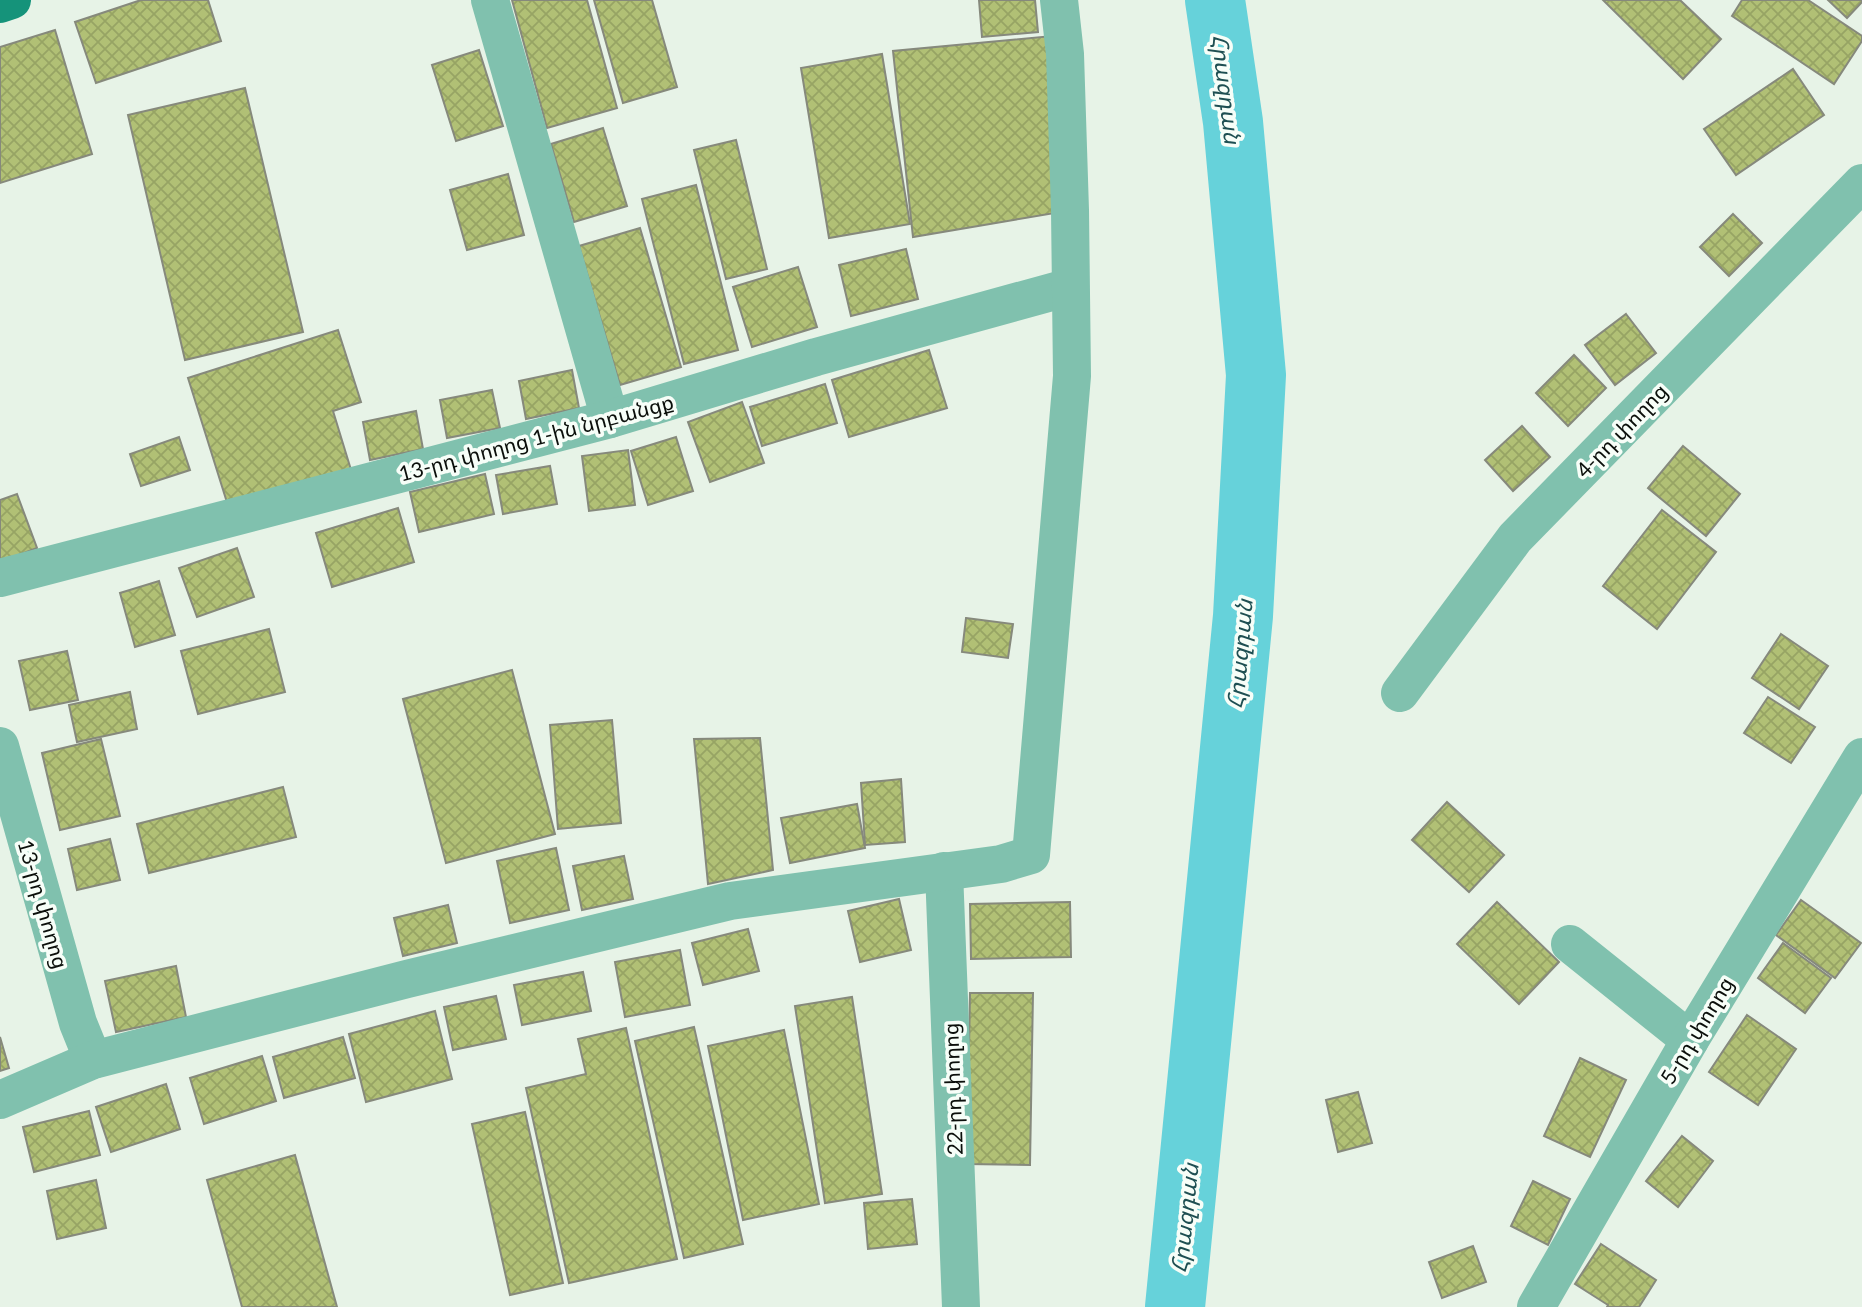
<svg xmlns="http://www.w3.org/2000/svg" width="1862" height="1307" viewBox="0 0 1862 1307" font-family="Lato,'Noto Sans Armenian',sans-serif">
  <defs>
    <pattern id="building-cross-hatch" width="8" height="8" patternUnits="userSpaceOnUse" patternTransform="scale(1.75)"><rect width="8" height="8" fill="#b1c075"/><path d="M0 0l8 8M0 8l8-8" fill="none" stroke="#97a464"/></pattern>
  </defs>
  <rect width="100%" height="100%" fill="#e7f3e7"/>
  <g fill="none" stroke-linecap="round" stroke-linejoin="round">
    <path stroke="#66d2da" stroke-width="60" d="M 1175,1307 L 1243,616 L 1256,375 L 1233,122 L 1215,0"/>
  </g>
  <g fill="url(#building-cross-hatch)" stroke="#86897c" stroke-width="2">
    <path d="M 141,0 L 208,0 L 221,41 L 96,83 L 75,22 Z"/>
    <path d="M 512,0 L 587,0 L 617,108 L 547,128 Z"/>
    <path d="M 594,0 L 652,0 L 677,87 L 623,103 Z"/>
    <path d="M 979,0 L 1035,0 L 1038,32 L 982,37 Z"/>
    <path d="M 1603,0 L 1680,0 L 1721,39 L 1683,79 Z"/>
    <path d="M 1742,0 L 1808,0 L 1862,36 L 1862,41 L 1834,84 L 1732,16 Z"/>
    <path d="M 1828,0 L 1862,0 L 1862,2 L 1847,18 Z"/>
    <path d="M 55,30 L 92,154 L 0,183 L 0,47 Z"/>
    <path d="M 1052,36 L 1055,213 L 913,237 L 893,51 Z"/>
    <path d="M 479,50 L 503,126 L 456,141 L 432,65 Z"/>
    <path d="M 882,54 L 910,224 L 829,238 L 801,68 Z"/>
    <path d="M 1793,69 L 1824,115 L 1736,175 L 1704,129 Z"/>
    <path d="M 245,88 L 303,332 L 185,360 L 128,115 Z"/>
    <path d="M 603,128 L 627,206 L 574,222 L 551,144 Z"/>
    <path d="M 736,140 L 767,269 L 726,279 L 694,150 Z"/>
    <path d="M 508,174 L 524,235 L 467,250 L 450,190 Z"/>
    <path d="M 696,185 L 738,350 L 684,364 L 642,199 Z"/>
    <path d="M 1733,214 L 1762,243 L 1729,276 L 1700,247 Z"/>
    <path d="M 640,228 L 681,367 L 620,385 L 579,246 Z"/>
    <path d="M 906,249 L 918,299 L 851,316 L 839,265 Z"/>
    <path d="M 798,267 L 817,327 L 752,347 L 733,287 Z"/>
    <path d="M 1626,314 L 1656,353 L 1615,385 L 1585,345 Z"/>
    <path d="M 338,330 L 361,402 L 333,411 L 352,473 L 230,512 L 188,378 Z"/>
    <path d="M 929,350 L 947,408 L 849,437 L 832,380 Z"/>
    <path d="M 1574,355 L 1606,388 L 1568,426 L 1536,393 Z"/>
    <path d="M 572,370 L 579,408 L 526,419 L 519,381 Z"/>
    <path d="M 825,384 L 837,423 L 762,446 L 750,407 Z"/>
    <path d="M 492,390 L 500,428 L 447,438 L 440,400 Z"/>
    <path d="M 742,402 L 764,463 L 710,482 L 688,422 Z"/>
    <path d="M 416,411 L 423,449 L 370,460 L 363,422 Z"/>
    <path d="M 1522,426 L 1550,457 L 1513,491 L 1485,460 Z"/>
    <path d="M 179,437 L 190,470 L 141,486 L 130,454 Z"/>
    <path d="M 676,437 L 693,491 L 648,505 L 631,451 Z"/>
    <path d="M 1683,446 L 1740,494 L 1706,536 L 1648,488 Z"/>
    <path d="M 628,450 L 635,505 L 589,511 L 582,456 Z"/>
    <path d="M 550,466 L 557,504 L 503,514 L 496,475 Z"/>
    <path d="M 485,474 L 494,514 L 419,532 L 410,492 Z"/>
    <path d="M 17,494 L 37,548 L 0,562 L 0,500 Z"/>
    <path d="M 398,508 L 414,562 L 332,587 L 316,533 Z"/>
    <path d="M 1662,510 L 1716,552 L 1657,629 L 1603,586 Z"/>
    <path d="M 237,548 L 254,597 L 197,617 L 179,568 Z"/>
    <path d="M 159,581 L 175,635 L 135,647 L 120,593 Z"/>
    <path d="M 966,618 L 1013,624 L 1008,658 L 962,652 Z"/>
    <path d="M 269,629 L 285,692 L 198,714 L 181,651 Z"/>
    <path d="M 1781,634 L 1828,666 L 1799,709 L 1752,678 Z"/>
    <path d="M 67,651 L 78,700 L 30,710 L 19,661 Z"/>
    <path d="M 512,670 L 555,834 L 446,863 L 403,699 Z"/>
    <path d="M 130,692 L 137,729 L 77,742 L 69,705 Z"/>
    <path d="M 1768,697 L 1815,727 L 1791,763 L 1744,733 Z"/>
    <path d="M 612,720 L 621,823 L 558,829 L 550,725 Z"/>
    <path d="M 760,738 L 773,870 L 708,884 L 694,739 Z"/>
    <path d="M 101,739 L 120,816 L 60,830 L 42,753 Z"/>
    <path d="M 901,779 L 905,842 L 865,845 L 861,783 Z"/>
    <path d="M 283,787 L 296,837 L 149,873 L 137,824 Z"/>
    <path d="M 1447,802 L 1504,855 L 1469,892 L 1412,840 Z"/>
    <path d="M 857,804 L 865,848 L 790,863 L 781,818 Z"/>
    <path d="M 110,839 L 120,880 L 77,890 L 68,849 Z"/>
    <path d="M 556,848 L 569,910 L 510,923 L 497,861 Z"/>
    <path d="M 624,856 L 633,899 L 582,910 L 573,866 Z"/>
    <path d="M 899,899 L 911,950 L 860,962 L 848,911 Z"/>
    <path d="M 1801,900 L 1861,943 L 1835,978 L 1776,935 Z"/>
    <path d="M 1070,902 L 1071,957 L 971,959 L 970,904 Z"/>
    <path d="M 1497,902 L 1559,962 L 1519,1004 L 1457,944 Z"/>
    <path d="M 448,905 L 457,943 L 403,956 L 394,918 Z"/>
    <path d="M 748,929 L 759,971 L 703,985 L 692,943 Z"/>
    <path d="M 1783,943 L 1831,978 L 1805,1013 L 1758,978 Z"/>
    <path d="M 680,950 L 690,1005 L 625,1017 L 615,962 Z"/>
    <path d="M 176,966 L 186,1017 L 116,1032 L 105,981 Z"/>
    <path d="M 583,972 L 591,1011 L 522,1025 L 514,985 Z"/>
    <path d="M 970,993 L 1033,993 L 1030,1165 L 967,1164 Z"/>
    <path d="M 496,996 L 506,1039 L 453,1050 L 444,1007 Z"/>
    <path d="M 852,997 L 882,1194 L 825,1203 L 795,1006 Z"/>
    <path d="M 435,1011 L 452,1079 L 366,1102 L 349,1034 Z"/>
    <path d="M 1747,1015 L 1796,1049 L 1758,1105 L 1709,1072 Z"/>
    <path d="M 694,1027 L 743,1244 L 684,1258 L 635,1041 Z"/>
    <path d="M 626,1028 L 677,1259 L 569,1283 L 526,1088 L 586,1074 L 578,1039 Z"/>
    <path d="M 784,1030 L 819,1204 L 743,1220 L 708,1046 Z"/>
    <path d="M 0,1037 L 9,1068 L 0,1071 Z"/>
    <path d="M 343,1037 L 355,1078 L 284,1098 L 273,1057 Z"/>
    <path d="M 262,1056 L 276,1101 L 204,1124 L 190,1078 Z"/>
    <path d="M 1580,1058 L 1626,1080 L 1590,1157 L 1544,1136 Z"/>
    <path d="M 166,1084 L 180,1129 L 111,1152 L 96,1107 Z"/>
    <path d="M 1358,1092 L 1372,1143 L 1338,1152 L 1326,1100 Z"/>
    <path d="M 89,1111 L 100,1155 L 34,1172 L 23,1127 Z"/>
    <path d="M 525,1112 L 563,1283 L 510,1295 L 472,1124 Z"/>
    <path d="M 1682,1136 L 1713,1161 L 1678,1207 L 1646,1181 Z"/>
    <path d="M 295,1155 L 337,1307 L 242,1307 L 207,1180 Z"/>
    <path d="M 96,1180 L 106,1228 L 57,1239 L 47,1191 Z"/>
    <path d="M 1533,1181 L 1570,1199 L 1548,1245 L 1511,1226 Z"/>
    <path d="M 912,1199 L 917,1244 L 868,1249 L 864,1203 Z"/>
    <path d="M 1601,1244 L 1656,1280 L 1639,1307 L 1607,1307 L 1608,1305 L 1575,1284 Z"/>
    <path d="M 1473,1246 L 1486,1282 L 1442,1298 L 1429,1262 Z"/>
  </g>
  <g fill="none" stroke-linecap="round" stroke-linejoin="round">
    <g stroke="#80c1ae" stroke-width="38">
      <path d="M 490,0 L 610,419"/>
      <path d="M 0,578 L 610,419 L 816,357 L 1070,287"/>
      <path d="M 1400,693 L 1515,538 L 1862,183"/>
      <path d="M 0,746 L 78,1023 L 93,1060"/>
      <path d="M 944,871 L 961,1307"/>
      <path d="M 1570,944 L 1690,1040"/>
      <path d="M 0,1100 L 93,1060 L 407,979 L 730,901 L 1001,864 L 1031,855 L 1072,376 L 1070,210 L 1065,54 L 1059,0"/>
      <path d="M 1536,1307 L 1690,1040 L 1862,757"/>
    </g>
    <path stroke="#15937a" stroke-width="38" d="M 0,4 L 12,0"/>
  </g>
  <g text-anchor="middle" dominant-baseline="central" stroke-width="7" stroke-linejoin="round" paint-order="stroke">
    <g font-size="21" fill="#0b0f0b" stroke="#f7fef8">
      <text transform="translate(1621 430) rotate(-46)">4-րդ փողոց</text>
      <text transform="translate(536 437) rotate(-15)">13-րդ փողոց 1-ին նրբանցք</text>
      <text transform="translate(44 904) rotate(74)">13-րդ փողոց</text>
      <text transform="translate(1696 1030) rotate(-59)">5-րդ փողոց</text>
      <text transform="translate(952 1089) rotate(-92)">22-րդ փողոց</text>
    </g>
    <g font-size="23" font-style="italic" fill="#1e4f52" stroke="#f7fef8">
      <text transform="translate(1227 89) rotate(83)">Հրազդան</text>
      <text transform="translate(1239 654) rotate(-85)">Հրազդան</text>
      <text transform="translate(1184 1218) rotate(-84)">Հրազդան</text>
    </g>
  </g>
</svg>
